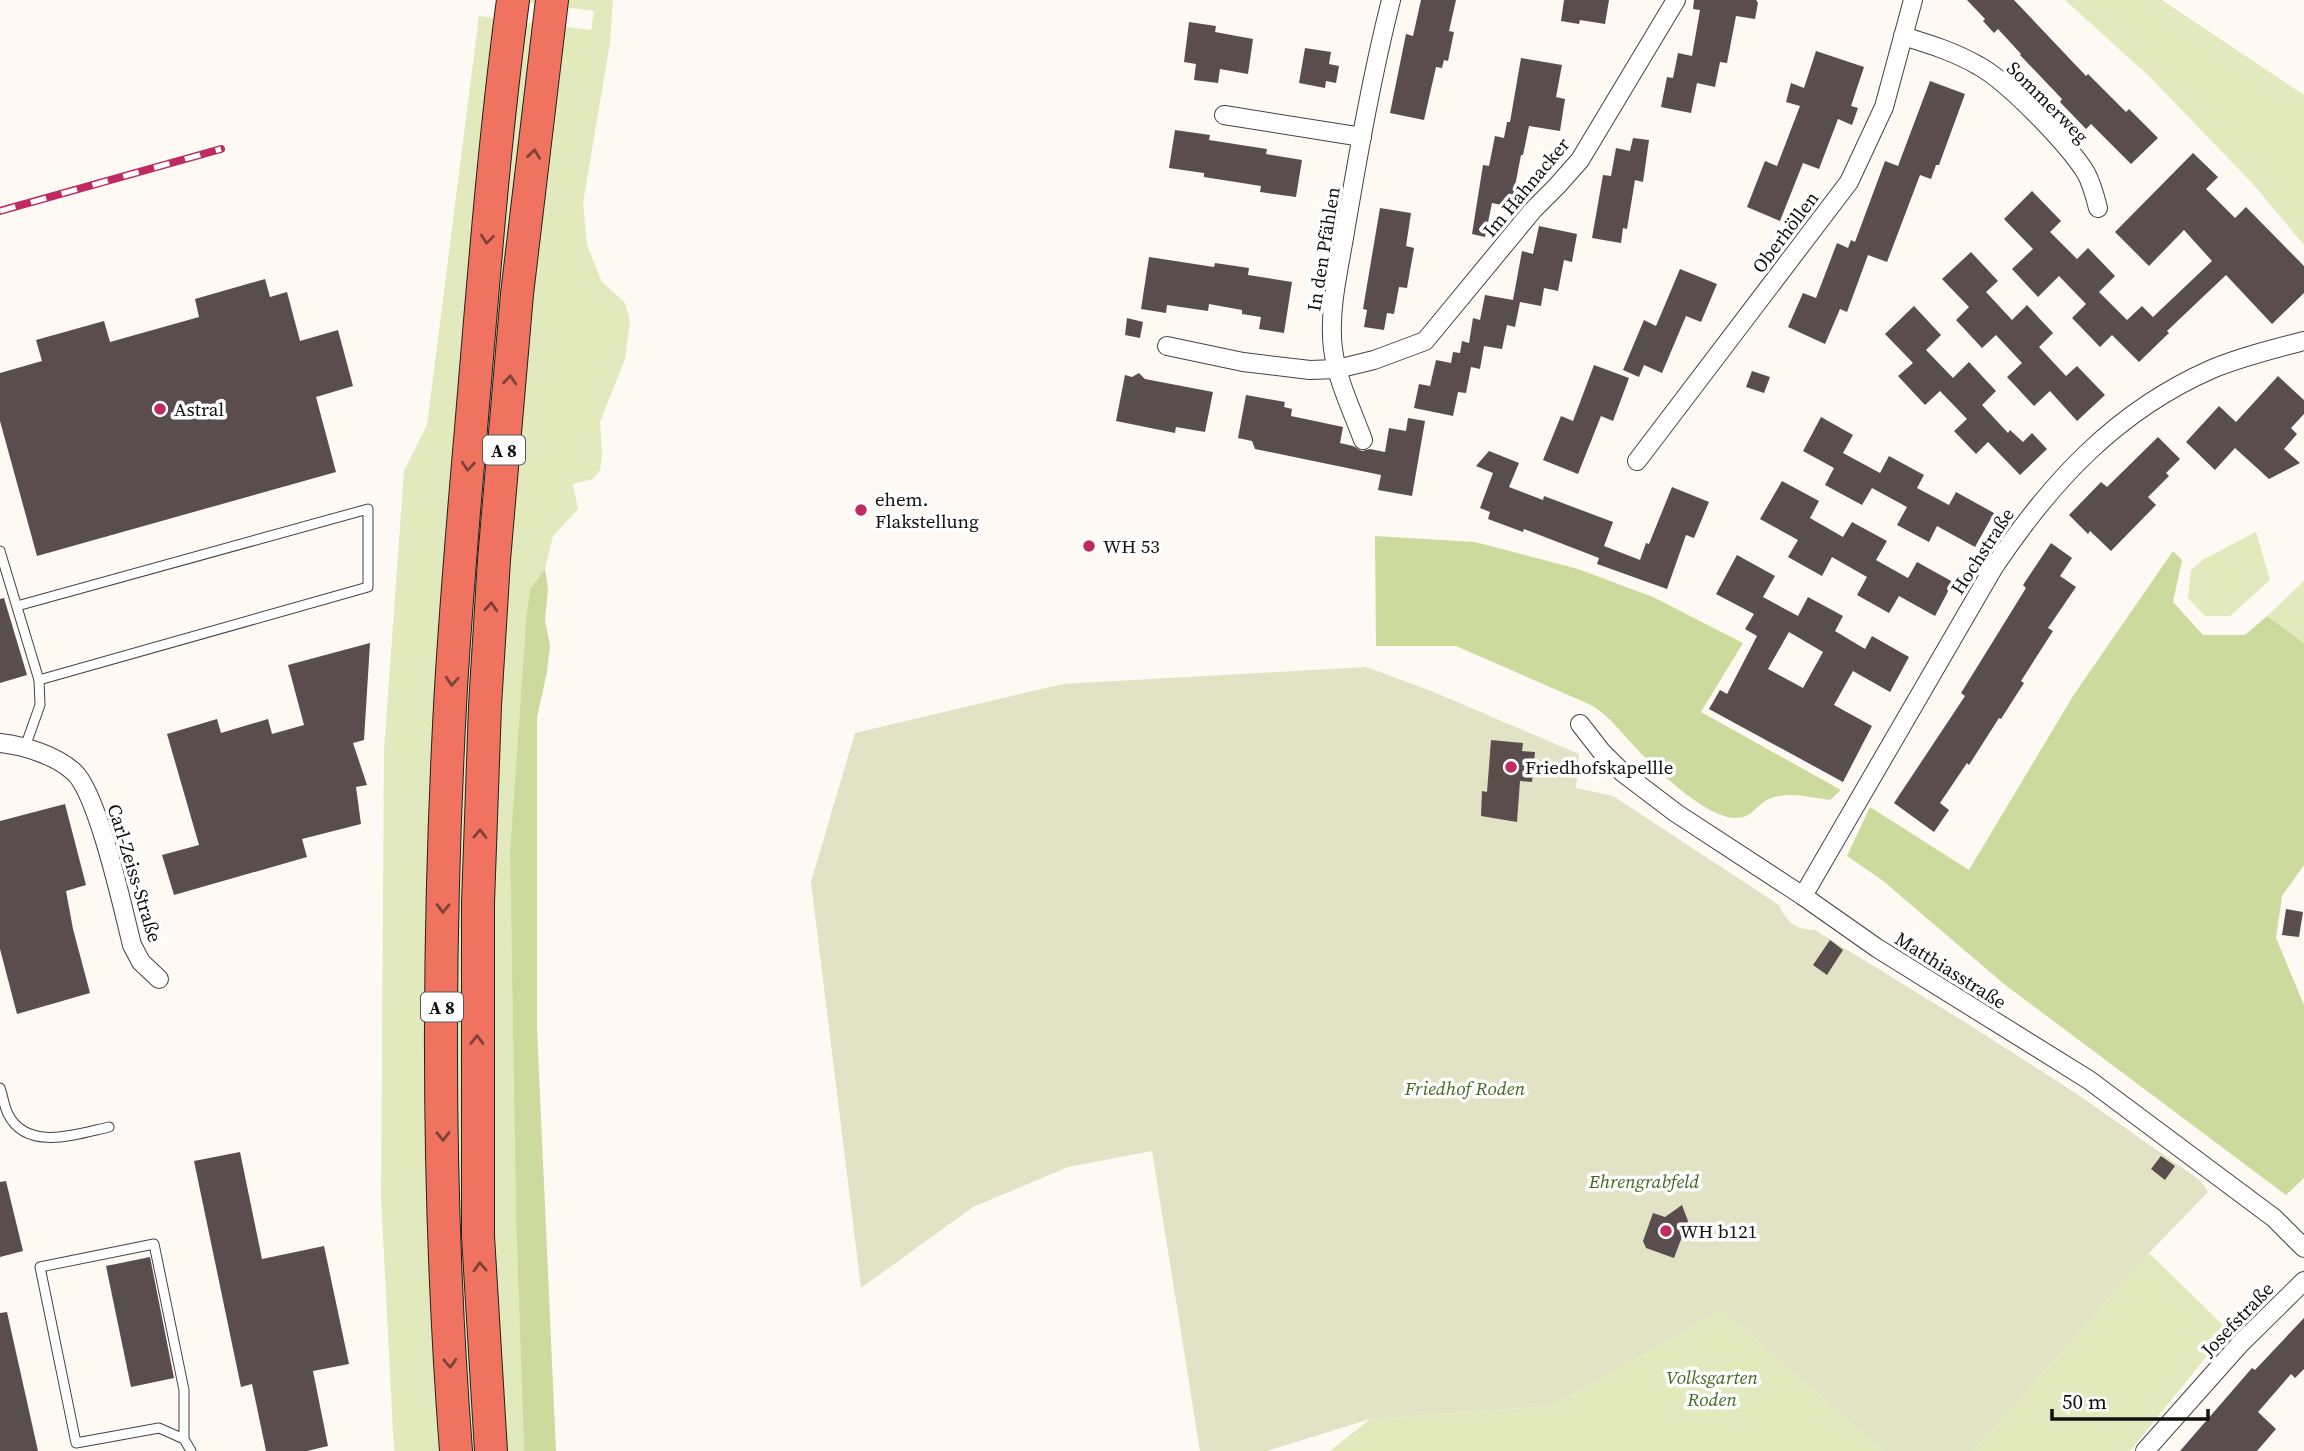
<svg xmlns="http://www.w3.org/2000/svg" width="2304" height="1451" viewBox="0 0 2304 1451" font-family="'Source Serif 4',serif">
  <rect width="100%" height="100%" fill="#fff9f4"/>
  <g fill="#e2e9bd">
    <path d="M 509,0 L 613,0 L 610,43 L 583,203 L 587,245 L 602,282 L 625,303 L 630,321 L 625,359 L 600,422 L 602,454 L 600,470 L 593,479 L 573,484 L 578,509 L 553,536 L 545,569 L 530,589 L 526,620 L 510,851 L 516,1219 L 524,1451 L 394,1451 L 381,1197 L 384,751 L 404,471 L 427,425 L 479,16 L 591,30 L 594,11 Z"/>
    <path d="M 2065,0 L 2162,0 L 2304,95 L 2304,245 L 2253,184 L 2151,78 Z"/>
    <path d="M 2256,532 L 2270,580 L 2230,616 L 2205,616 L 2188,598 L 2191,570 L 2204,559 Z"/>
    <path d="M 2304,581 L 2304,643 L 2267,616 Z"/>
    <path d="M 2149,1253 L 2228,1330 L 2130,1451 L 1973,1451 Z"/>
    <path d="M 1722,1310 L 1884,1451 L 1330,1451 L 1370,1419 L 1551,1406 Z"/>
  </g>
  <g fill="#ccda9d">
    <path d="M 1375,536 L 1475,542 L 1578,569 L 1653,597 L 1743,643 L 1701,712 L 1841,790 L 1830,800 C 1810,798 1786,790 1767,800 C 1755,807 1751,818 1736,818 C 1708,819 1656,770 1637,749 C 1622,734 1610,716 1591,705 L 1456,646 L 1376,646 Z"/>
    <path d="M 2173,551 L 2182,560 L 2173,602 L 2203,635 L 2245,635 L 2267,616 L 2304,643 L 2304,865 L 2282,896 L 2276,938 L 2304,1005 L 2304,1178 L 2286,1195 L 2004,984 L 1882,880 L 1847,856 L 1870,807 L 1969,870 L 2073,696 Z"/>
    <path d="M 545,569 L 548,589 L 545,621 L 550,645 L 547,672 L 537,717 L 537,1028 L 556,1451 L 524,1451 L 516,1219 L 510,851 L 526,620 L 530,589 Z"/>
  </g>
  <path fill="#e2e2c4" d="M 1366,667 L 1429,690 L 1579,754 L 1576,788 L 1613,796 L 1779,905 C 1787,923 1795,929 1815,930 L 1968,1024 L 2077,1094 L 2201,1181 L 2208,1192 L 2149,1253 L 1973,1451 L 1884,1451 L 1722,1310 L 1551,1406 L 1370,1419 L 1267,1451 L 1200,1451 L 1152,1151 L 1068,1167 L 973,1207 L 861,1288 L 811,882 L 855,733 L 1063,684 Z"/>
  <g fill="#594d4d" fill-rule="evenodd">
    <path d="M 1421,0 L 1456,0 L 1449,31 L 1454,32 L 1448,61 L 1444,60 L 1442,68 L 1436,67 L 1424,120 L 1390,113 L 1406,34 L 1413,36 Z"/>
    <path d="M 1564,0 L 1609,0 L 1605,24 L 1580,20 L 1579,24 L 1561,21 Z"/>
    <path d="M 1694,0 L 1756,0 L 1758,3 L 1755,19 L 1736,16 L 1727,63 L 1720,62 L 1715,87 L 1697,83 L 1691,113 L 1661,107 L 1667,77 L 1673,78 L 1678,53 L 1692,56 L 1700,10 L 1693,9 Z"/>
    <path d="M 1967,0 L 2014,0 L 2086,76 L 2088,74 L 2126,112 L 2129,109 L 2158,138 L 2131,164 L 2091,124 L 2086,129 L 2060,102 L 2062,99 L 2020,55 L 2021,54 L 1998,29 L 1994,33 L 1983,21 L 1985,19 Z"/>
    <path d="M 1189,22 L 1216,26 L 1215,32 L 1253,39 L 1248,74 L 1220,69 L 1218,83 L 1194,80 L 1196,64 L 1184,62 Z"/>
    <path d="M 1305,48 L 1331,52 L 1329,64 L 1339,66 L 1336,83 L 1326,81 L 1325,88 L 1299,83 Z"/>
    <path d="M 1816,51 L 1864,67 L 1851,106 L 1858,108 L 1852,125 L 1838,119 L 1819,169 L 1803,163 L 1780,221 L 1747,207 L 1765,161 L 1777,166 L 1800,106 L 1786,102 L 1791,83 L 1804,88 Z"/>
    <path d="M 1521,58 L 1562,65 L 1556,97 L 1565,99 L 1560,131 L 1529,126 L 1523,155 L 1521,155 L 1511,207 L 1492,203 L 1485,237 L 1472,234 L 1483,165 L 1489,166 L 1495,136 L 1504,138 L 1507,122 L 1510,122 Z"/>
    <path d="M 1930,81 L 1965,94 L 1939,165 L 1936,165 L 1931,179 L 1920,175 L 1887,262 L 1868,255 L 1847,312 L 1840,309 L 1825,344 L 1788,327 L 1803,293 L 1816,298 L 1837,243 L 1848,248 L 1851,240 L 1855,242 L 1885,161 L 1898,166 Z"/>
    <path d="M 1175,130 L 1210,135 L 1209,140 L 1267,149 L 1266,154 L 1302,160 L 1296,197 L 1260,192 L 1261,186 L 1204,177 L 1204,173 L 1169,168 Z"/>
    <path d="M 1633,138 L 1649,140 L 1643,182 L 1635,180 L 1627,229 L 1623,228 L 1621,243 L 1592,238 L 1603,175 L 1611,176 L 1616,148 L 1630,151 Z"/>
    <path d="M 2193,153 L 2218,177 L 2206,189 L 2235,218 L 2246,207 L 2304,266 L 2304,293 L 2272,324 L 2226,275 L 2167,331 L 2169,333 L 2139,362 L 2112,335 L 2100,347 L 2072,318 L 2086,304 L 2059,276 L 2038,297 L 2012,269 L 2033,249 L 2004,219 L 2032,191 L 2061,221 L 2050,232 L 2077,259 L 2088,248 L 2115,276 L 2099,292 L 2127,320 L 2142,306 L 2153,317 L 2212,261 L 2184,230 L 2149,266 L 2115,232 Z"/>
    <path d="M 1380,208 L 1411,213 L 1406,246 L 1414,248 L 1407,288 L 1399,287 L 1394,314 L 1387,313 L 1384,330 L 1364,327 L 1367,310 L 1363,309 Z"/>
    <path d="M 1539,226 L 1577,234 L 1572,262 L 1564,260 L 1558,291 L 1544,288 L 1541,306 L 1520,302 L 1515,327 L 1507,325 L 1502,349 L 1484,346 L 1480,369 L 1471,367 L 1466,393 L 1458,392 L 1453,416 L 1414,408 L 1419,384 L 1430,386 L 1436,360 L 1451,363 L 1453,352 L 1460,353 L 1462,341 L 1469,343 L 1473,318 L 1480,320 L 1485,295 L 1513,300 L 1522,251 L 1533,254 Z"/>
    <path d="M 1971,252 L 1998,281 L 1986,292 L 2012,320 L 2027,305 L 2053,333 L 2039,347 L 2066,376 L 2077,366 L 2105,395 L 2077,421 L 2050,391 L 2034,406 L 2007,377 L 2022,363 L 1996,335 L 1982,348 L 1956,320 L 1969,307 L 1942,279 Z"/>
    <path d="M 1149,257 L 1214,267 L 1215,263 L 1249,268 L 1248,275 L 1292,282 L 1284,333 L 1259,329 L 1261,317 L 1242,314 L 1242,310 L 1209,304 L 1208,311 L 1167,305 L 1166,313 L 1141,309 Z"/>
    <path d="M 1680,269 L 1717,284 L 1701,322 L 1686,316 L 1662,373 L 1644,365 L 1639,377 L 1623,370 L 1644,320 L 1656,326 Z"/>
    <path d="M 265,279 L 270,297 L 287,292 L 300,341 L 338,330 L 353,386 L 316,397 L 336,472 L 37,556 L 0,421 L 0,373 L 42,361 L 36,340 L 104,321 L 110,342 L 199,317 L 195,299 Z"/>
    <path d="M 1914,306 L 1941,335 L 1926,350 L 1953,378 L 1969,362 L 1996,391 L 1982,405 L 2008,433 L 2010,430 L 2023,442 L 2032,433 L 2047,449 L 2020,475 L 1988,442 L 1976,454 L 1954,431 L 1967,419 L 1940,391 L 1925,405 L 1898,376 L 1913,363 L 1885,334 Z"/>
    <path d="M 1127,318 L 1143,322 L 1140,338 L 1125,335 Z"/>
    <path d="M 1594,365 L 1629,378 L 1613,421 L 1601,416 L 1578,474 L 1543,460 L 1561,416 L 1573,421 Z"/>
    <path d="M 1752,371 L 1770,377 L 1764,393 L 1746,387 Z"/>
    <path d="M 1139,373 L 1145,379 L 1213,392 L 1205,432 L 1176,427 L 1175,433 L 1116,421 L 1125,375 L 1132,377 Z"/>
    <path d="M 2278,376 L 2304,400 L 2304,414 L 2291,428 L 2297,434 L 2284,449 L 2300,463 L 2269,479 L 2235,448 L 2215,470 L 2186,442 L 2219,406 L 2236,422 Z"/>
    <path d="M 1246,395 L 1285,402 L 1284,407 L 1292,409 L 1291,416 L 1343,427 L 1340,443 L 1353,446 L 1362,451 L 1370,449 L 1385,452 L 1389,428 L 1406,431 L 1408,418 L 1425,421 L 1412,496 L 1378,490 L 1381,475 L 1255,449 L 1252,441 L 1238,438 Z"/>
    <path d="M 1821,417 L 1853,435 L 1843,453 L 1880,473 L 1889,456 L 1924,475 L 1917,488 L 1949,505 L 1956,492 L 1994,513 L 1975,547 L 1937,526 L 1929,542 L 1897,525 L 1907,507 L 1872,488 L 1862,505 L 1825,485 L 1834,468 L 1803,451 Z"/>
    <path d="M 2158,437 L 2180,459 L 2166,473 L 2169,476 L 2148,497 L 2156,505 L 2111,551 L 2090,531 L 2088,534 L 2069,515 L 2101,482 L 2107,487 Z"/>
    <path d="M 1489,451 L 1519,463 L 1509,487 L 1543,500 L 1544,496 L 1613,522 L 1604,546 L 1640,560 L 1646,543 L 1649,544 L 1672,487 L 1709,502 L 1694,538 L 1686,535 L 1667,589 L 1597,564 L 1599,558 L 1524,529 L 1523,532 L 1488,519 L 1490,512 L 1480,508 L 1493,473 L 1476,466 Z"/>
    <path d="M 1782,481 L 1819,501 L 1810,518 L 1843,537 L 1852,522 L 1887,541 L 1876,560 L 1908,578 L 1917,562 L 1953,582 L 1935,616 L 1899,596 L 1889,613 L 1857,595 L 1867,577 L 1832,557 L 1822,576 L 1788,557 L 1798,540 L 1760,519 Z"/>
    <path d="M 2051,543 L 2072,558 L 2060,576 L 2076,587 L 2048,628 L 2053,631 L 2021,681 L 2024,683 L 2001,719 L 1999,718 L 1969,765 L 1967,763 L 1940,803 L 1949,810 L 1934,832 L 1894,803 L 1965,696 L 1961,693 L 2026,588 L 2023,585 Z"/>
    <path d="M 1737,555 L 1775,576 L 1763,597 L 1798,616 L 1808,597 L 1843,616 L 1835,631 L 1865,649 L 1872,636 L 1909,657 L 1890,692 L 1853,671 L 1834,705 L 1872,726 L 1843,782 L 1709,709 L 1720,690 L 1727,694 L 1757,636 L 1745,629 L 1754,614 L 1716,594 ZM 1789,632 L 1823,652 L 1803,688 L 1768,669 Z"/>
    <path d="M 4,598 L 27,675 L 0,683 L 0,599 Z"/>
    <path d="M 370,643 L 364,740 L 353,743 L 367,785 L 356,787 L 361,824 L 302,839 L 307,857 L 174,895 L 162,855 L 199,845 L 167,734 L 217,719 L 221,733 L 268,719 L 272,734 L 304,725 L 288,665 Z"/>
    <path d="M 1491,740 L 1523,743 L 1522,751 L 1535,752 L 1532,782 L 1520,781 L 1517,822 L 1481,816 L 1482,791 L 1487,792 Z"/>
    <path d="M 65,804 L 86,885 L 66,891 L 73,929 L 90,993 L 17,1014 L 0,949 L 0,821 Z"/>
    <path d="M 2286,909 L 2303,912 L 2299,937 L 2282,935 Z"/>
    <path d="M 1830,940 L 1843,950 L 1827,975 L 1813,965 Z"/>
    <path d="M 240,1152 L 262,1259 L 324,1246 L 349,1364 L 313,1371 L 328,1446 L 307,1451 L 266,1451 L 252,1384 L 241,1387 L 194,1161 Z"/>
    <path d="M 2161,1156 L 2175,1166 L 2165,1180 L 2151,1169 Z"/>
    <path d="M 6,1181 L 23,1251 L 0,1257 L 0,1182 Z"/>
    <path d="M 1682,1205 L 1688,1221 L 1674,1258 L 1646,1248 L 1643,1241 L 1653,1213 L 1665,1217 Z"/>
    <path d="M 150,1257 L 174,1378 L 131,1387 L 106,1266 Z"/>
    <path d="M 7,1312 L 38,1451 L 0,1451 L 0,1313 Z"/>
    <path d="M 2304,1318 L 2304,1369 L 2295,1378 L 2291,1374 L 2258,1412 L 2276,1429 L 2257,1451 L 2180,1451 L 2252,1368 L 2255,1370 Z"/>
  </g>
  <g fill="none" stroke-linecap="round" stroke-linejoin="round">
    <g stroke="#434343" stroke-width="11">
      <g id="service">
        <path d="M 0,551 L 39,680 L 40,705 L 25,747"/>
        <path d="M 17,606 L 368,509 L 368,587 L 39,680"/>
        <path d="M 0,1088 C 3,1096 4,1106 8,1114 C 27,1152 77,1134 109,1127"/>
        <path d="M 184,1439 L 159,1428 L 76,1443 L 40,1267 L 154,1244 L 184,1390 L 184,1439 L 191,1451"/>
      </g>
    </g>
    <g stroke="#434343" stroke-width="20">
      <g id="minor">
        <path d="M 1903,36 C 1929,44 1955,52 1979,66 C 2008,82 2068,144 2086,173 C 2092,184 2095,196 2098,208"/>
        <path d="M 1224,115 L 1362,137"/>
        <path d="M 1167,346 L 1243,362 L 1310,370 L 1337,369 L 1374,360 L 1425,341 L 1533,210 L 1557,186 L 1580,160 L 1676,0"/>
        <path d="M 1363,440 C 1352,410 1337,380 1333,349 C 1328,309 1340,265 1346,226 C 1359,150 1372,75 1391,0"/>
        <path d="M 1637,461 L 1849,182 L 1884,107 L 1913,0"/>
        <path d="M 1580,724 L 1601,751 L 1622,772 L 1676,813 L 1803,896 L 1877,948 L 2089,1080 L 2274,1218 L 2304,1248"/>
        <path d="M 0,743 C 25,746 55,755 74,772 C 98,794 123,909 132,945 L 141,962 L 159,979"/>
        <path d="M 1803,896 L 1994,567 C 2051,482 2116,411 2212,369 C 2241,357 2273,349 2304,341"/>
        <path d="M 2145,1451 L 2240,1344 L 2304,1281"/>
      </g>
    </g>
    <g stroke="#212121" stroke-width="34">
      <g id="motorway">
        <path d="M 456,1451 C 437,1203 437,954 450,706 C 455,614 463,521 471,429 C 483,286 494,142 513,0"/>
        <path d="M 491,1451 L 478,1236 L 478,903 L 485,706 L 494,560 L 517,294 L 552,0"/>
      </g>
    </g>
    <use href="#service" stroke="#fff" stroke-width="9"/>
    <use href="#minor" stroke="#fff" stroke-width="18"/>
    <use href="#motorway" stroke="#f07360" stroke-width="32"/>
    <g stroke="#be2a61" stroke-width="8">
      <path id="rail" d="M 0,211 L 221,149"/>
    </g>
    <use href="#rail" stroke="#fff" stroke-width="5" stroke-dasharray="16" stroke-linecap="butt"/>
  </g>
  <defs><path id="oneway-chevron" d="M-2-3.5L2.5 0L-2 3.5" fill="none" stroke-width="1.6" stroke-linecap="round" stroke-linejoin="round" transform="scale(1.75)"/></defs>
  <g stroke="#804238">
    <use href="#oneway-chevron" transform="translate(534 154) rotate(-83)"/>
    <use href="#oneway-chevron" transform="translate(487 239) rotate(96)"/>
    <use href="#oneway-chevron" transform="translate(510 380) rotate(-85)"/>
    <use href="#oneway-chevron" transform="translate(468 466) rotate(95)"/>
    <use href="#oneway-chevron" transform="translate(491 607) rotate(-86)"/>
    <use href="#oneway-chevron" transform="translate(452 681) rotate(94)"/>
    <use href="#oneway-chevron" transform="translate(480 834) rotate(-88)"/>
    <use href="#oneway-chevron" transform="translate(443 908) rotate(91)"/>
    <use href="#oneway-chevron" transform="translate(477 1040) rotate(-89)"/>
    <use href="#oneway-chevron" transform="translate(443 1136) rotate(89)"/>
    <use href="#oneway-chevron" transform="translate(480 1267) rotate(-93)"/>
    <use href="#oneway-chevron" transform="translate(450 1363) rotate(87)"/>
  </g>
  <g fill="#be2a61" stroke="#fff" stroke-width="2.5">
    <circle cx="160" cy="409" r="7"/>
    <circle cx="861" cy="510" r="7"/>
    <circle cx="1089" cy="546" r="7"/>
    <circle cx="1511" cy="767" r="7"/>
    <circle cx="1666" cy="1231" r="7"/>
  </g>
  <g text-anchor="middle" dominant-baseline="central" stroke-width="7" stroke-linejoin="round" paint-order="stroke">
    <g fill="#fff" stroke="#585858" stroke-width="2">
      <rect x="483" y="435.5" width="42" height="29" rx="5"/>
      <rect x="421" y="992.5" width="42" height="29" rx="5"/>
    </g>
    <g font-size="18" font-weight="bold" fill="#101010">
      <text x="504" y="450">A 8</text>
      <text x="442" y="1007">A 8</text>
    </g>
    <g font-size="19" fill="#101010" stroke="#fff">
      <text transform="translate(2048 102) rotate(45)">Sommerweg</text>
      <text transform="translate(1526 187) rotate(-50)">Im Hahnacker</text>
      <text transform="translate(1785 232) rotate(-53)">Oberhöllen</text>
      <text transform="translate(1323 249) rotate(-81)">In den Pfählen</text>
      <text transform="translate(1982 551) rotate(-57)">Hochstraße</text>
      <text transform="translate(135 873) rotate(73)">Carl-Zeiss-Straße</text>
      <text transform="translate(1951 970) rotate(32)">Matthiasstraße</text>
      <text transform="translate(2237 1319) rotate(-46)">Josefstraße</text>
    </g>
    <g font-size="19" fill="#101010" stroke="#fff" text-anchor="start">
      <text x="174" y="409">Astral</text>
      <text x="875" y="499">ehem.<tspan x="875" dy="22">Flakstellung</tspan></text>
      <text x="1103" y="546">WH 53</text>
      <text x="1525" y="767">Friedhofskapellle</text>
      <text x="1680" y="1231">WH b121</text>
    </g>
    <g font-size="19" font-style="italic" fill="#466821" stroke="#fff">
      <text x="1465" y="1088">Friedhof Roden</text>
      <text x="1644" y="1181">Ehrengrabfeld</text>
      <text x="1712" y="1377">Volksgarten<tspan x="1712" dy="22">Roden</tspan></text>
    </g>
  </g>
  <path d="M2052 1409v10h156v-10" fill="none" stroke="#101010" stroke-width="3.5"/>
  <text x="2062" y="1409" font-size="21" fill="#101010" stroke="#ffffff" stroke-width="5" paint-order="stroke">50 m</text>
</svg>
